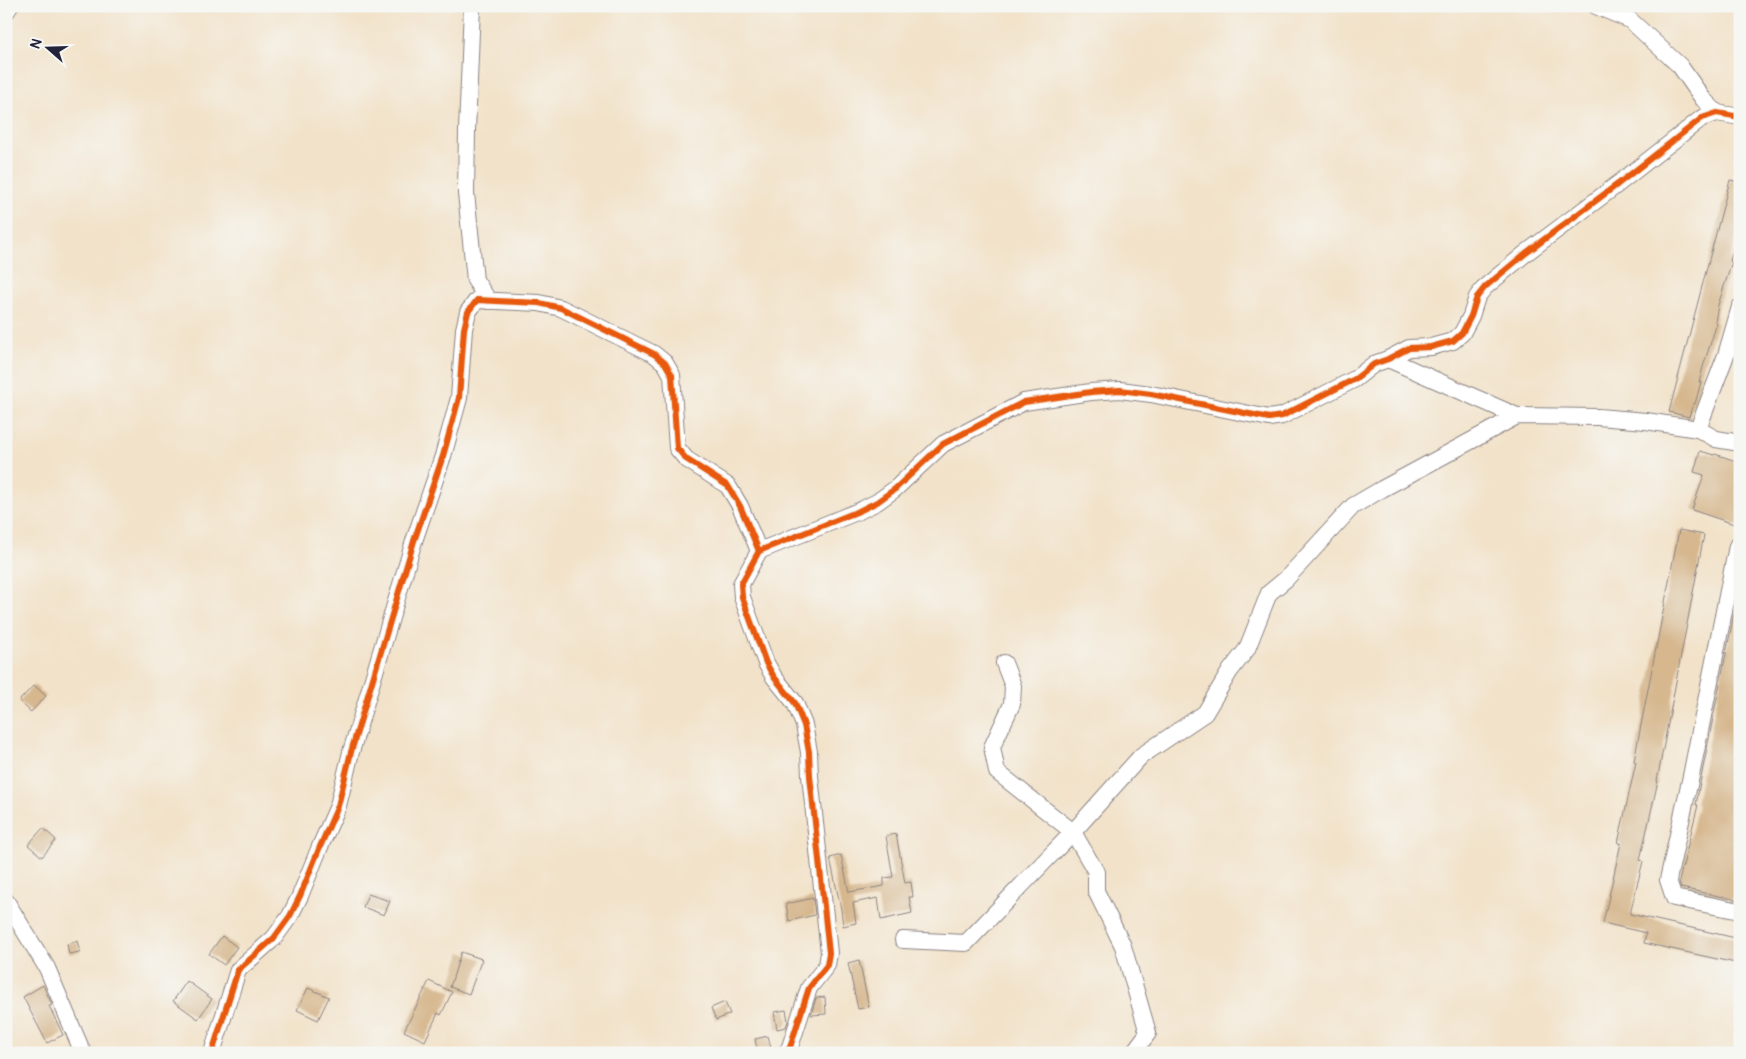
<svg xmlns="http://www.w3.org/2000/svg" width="1746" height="1059" viewBox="0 0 1746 1059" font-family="Pangolin,sans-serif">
  <rect width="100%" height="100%" fill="#f6f6f2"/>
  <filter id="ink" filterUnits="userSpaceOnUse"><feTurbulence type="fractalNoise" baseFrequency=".02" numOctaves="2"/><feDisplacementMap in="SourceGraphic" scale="10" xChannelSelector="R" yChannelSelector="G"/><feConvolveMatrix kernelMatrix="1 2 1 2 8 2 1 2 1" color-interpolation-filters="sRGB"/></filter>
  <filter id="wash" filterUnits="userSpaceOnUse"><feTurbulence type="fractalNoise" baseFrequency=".0096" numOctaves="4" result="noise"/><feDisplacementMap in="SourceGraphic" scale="20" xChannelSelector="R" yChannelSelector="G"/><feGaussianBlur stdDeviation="1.12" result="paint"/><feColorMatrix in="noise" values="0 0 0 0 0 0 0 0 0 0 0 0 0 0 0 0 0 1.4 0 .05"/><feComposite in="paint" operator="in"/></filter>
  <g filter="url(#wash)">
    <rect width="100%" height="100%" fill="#f2e2c9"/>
    <g id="blocks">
      <g fill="#d6b78e">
        <path d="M 1730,180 L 1740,182 L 1740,223 L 1730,261 L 1732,262 L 1718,305 L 1715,322 L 1717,323 L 1703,367 L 1699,382 L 1701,382 L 1695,404 L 1693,404 L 1689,417 L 1669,412 Z"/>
        <path d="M 1700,451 L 1714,455 L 1715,454 L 1736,461 L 1736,462 L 1740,464 L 1740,526 L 1692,510 L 1704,475 L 1694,472 Z"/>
        <path d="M 1679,530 L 1704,535 L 1657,781 L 1658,781 L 1640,860 L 1643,861 L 1630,914 L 1740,939 L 1740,964 L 1644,943 L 1646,933 L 1603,923 L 1621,843 L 1618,843 L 1636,762 L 1634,761 Z"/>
        <path d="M 1738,594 L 1740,594 L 1740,705 L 1736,721 L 1740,722 L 1740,892 L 1738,900 L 1681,888 L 1679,881 L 1698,805 L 1696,805 L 1699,788 Z"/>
        <path d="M 34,685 L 46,696 L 31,712 L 19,701 Z"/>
        <path d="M 43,828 L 56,840 L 42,857 L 28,845 Z"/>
        <path d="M 896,834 L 905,883 L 911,882 L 913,897 L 909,897 L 912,913 L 881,920 L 878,898 L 853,903 L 856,923 L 843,926 L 841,909 L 830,858 L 841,855 L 849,892 L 884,886 L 884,878 L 893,877 L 886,836 Z"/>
        <path d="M 368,894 L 390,901 L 384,915 L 363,907 Z"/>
        <path d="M 813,898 L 815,915 L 789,921 L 786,904 Z"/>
        <path d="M 222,936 L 237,947 L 224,965 L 209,954 Z"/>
        <path d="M 77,941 L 80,952 L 69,954 L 67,944 Z"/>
        <path d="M 461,952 L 482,959 L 469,994 L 450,987 Z"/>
        <path d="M 859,960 L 869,1007 L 858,1009 L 848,963 Z"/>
        <path d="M 187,981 L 212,999 L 198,1019 L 173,1001 Z"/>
        <path d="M 429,981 L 452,992 L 441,1015 L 438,1013 L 425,1041 L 404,1031 Z"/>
        <path d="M 43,985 L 52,1005 L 49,1006 L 63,1035 L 47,1043 L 23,997 Z"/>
        <path d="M 308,988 L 329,997 L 318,1020 L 297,1010 Z"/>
        <path d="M 825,997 L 826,1014 L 811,1015 L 816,998 Z"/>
        <path d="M 725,1002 L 730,1014 L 716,1020 L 711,1008 Z"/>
        <path d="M 786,1010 L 788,1021 L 786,1027 L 777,1029 L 774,1012 Z"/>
        <path d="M 768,1036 L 771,1048 L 757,1050 L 755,1039 Z"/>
      </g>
    </g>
  </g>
  <g filter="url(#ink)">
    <use href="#blocks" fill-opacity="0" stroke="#8a8282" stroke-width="1"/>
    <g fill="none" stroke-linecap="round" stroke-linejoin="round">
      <g stroke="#8a8282" stroke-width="18">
        <g id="street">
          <path d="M 472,6 L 467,131 L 466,193 L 475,280 L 489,301"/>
          <path d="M 1596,6 L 1630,20 L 1680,66 L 1703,99 L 1717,113"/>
          <path d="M 6,12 L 10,6"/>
          <path d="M 1388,359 L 1517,416"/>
          <path d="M 1698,429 L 1726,355 L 1740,307"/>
          <path d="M 1740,547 L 1737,546 L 1691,776 L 1668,880 L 1674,898 L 1740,911"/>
          <path d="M 1004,663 L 1013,686 L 1012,704 L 992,747 L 997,772 L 1073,832 L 1096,872 L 1096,891 L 1123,946 L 1148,1033 L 1133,1053"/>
          <path d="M 6,901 L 47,968 L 83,1053"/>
          <path d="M 903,940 L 966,943 L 1073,832 L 1141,756 L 1205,713 L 1230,671 L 1247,649 L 1269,593 L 1286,579 L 1353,506 L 1382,489 L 1517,416 L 1598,417 L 1646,421 L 1698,429 L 1716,439 L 1740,443"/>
          <path d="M 212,1053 L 238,970 L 274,938 L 290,916 L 300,896 L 319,849 L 338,806 L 351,752 L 414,541 L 443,456 L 459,398 L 464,329 L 468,312 L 477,300 L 539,303 L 561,308 L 654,354 L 665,363 L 672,375 L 677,448 L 686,459 L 728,486 L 740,506 L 759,551"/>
          <path d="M 786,1053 L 790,1047 L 809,988 L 827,965 L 829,953 L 810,776 L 809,752 L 804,725 L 795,703 L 774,677 L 766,663 L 742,597 L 741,584 L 759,551 L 859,511 L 877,502 L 895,489 L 943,444 L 1024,402 L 1091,392 L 1120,390 L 1151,394 L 1269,418 L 1282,416 L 1355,379 L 1374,364 L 1388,359 L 1409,348 L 1431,347 L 1453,341 L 1462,333 L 1471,316 L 1477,297 L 1485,287 L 1526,253 L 1618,184 L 1702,118 L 1717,113 L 1740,117"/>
        </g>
      </g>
      <use href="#street" stroke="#fff" stroke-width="16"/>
      <g stroke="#f6f6f2" stroke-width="9">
        <g id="cycleway">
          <path d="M 212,1053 L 238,970 L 274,938 L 290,916 L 300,896 L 319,849 L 338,806 L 351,752 L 414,541 L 443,456 L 459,398 L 464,329 L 468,312 L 477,300 L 539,303 L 561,308 L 654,354 L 665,363 L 672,375 L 677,448 L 686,459 L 728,486 L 740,506 L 759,551"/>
          <path d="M 786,1053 L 790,1047 L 809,988 L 827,965 L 829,953 L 810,776 L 809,752 L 804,725 L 795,703 L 774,677 L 766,663 L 742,597 L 741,584 L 759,551 L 859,511 L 877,502 L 895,489 L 943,444 L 1024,402 L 1091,392 L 1120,390 L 1151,394 L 1269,418 L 1282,416 L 1355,379 L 1374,364 L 1388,359 L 1409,348 L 1431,347 L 1453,341 L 1462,333 L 1471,316 L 1477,297 L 1485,287 L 1526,253 L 1618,184 L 1702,118 L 1717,113 L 1740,117"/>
        </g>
      </g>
      <use href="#cycleway" stroke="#e8590c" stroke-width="6"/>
    </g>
  </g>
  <rect width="1746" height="1059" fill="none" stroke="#f6f6f2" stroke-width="25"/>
  <g transform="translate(48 48) rotate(290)" stroke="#f6f6f2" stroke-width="4" paint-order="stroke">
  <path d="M0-4L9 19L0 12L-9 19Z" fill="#22223b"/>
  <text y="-8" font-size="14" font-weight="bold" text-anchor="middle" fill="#22223b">N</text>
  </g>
</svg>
